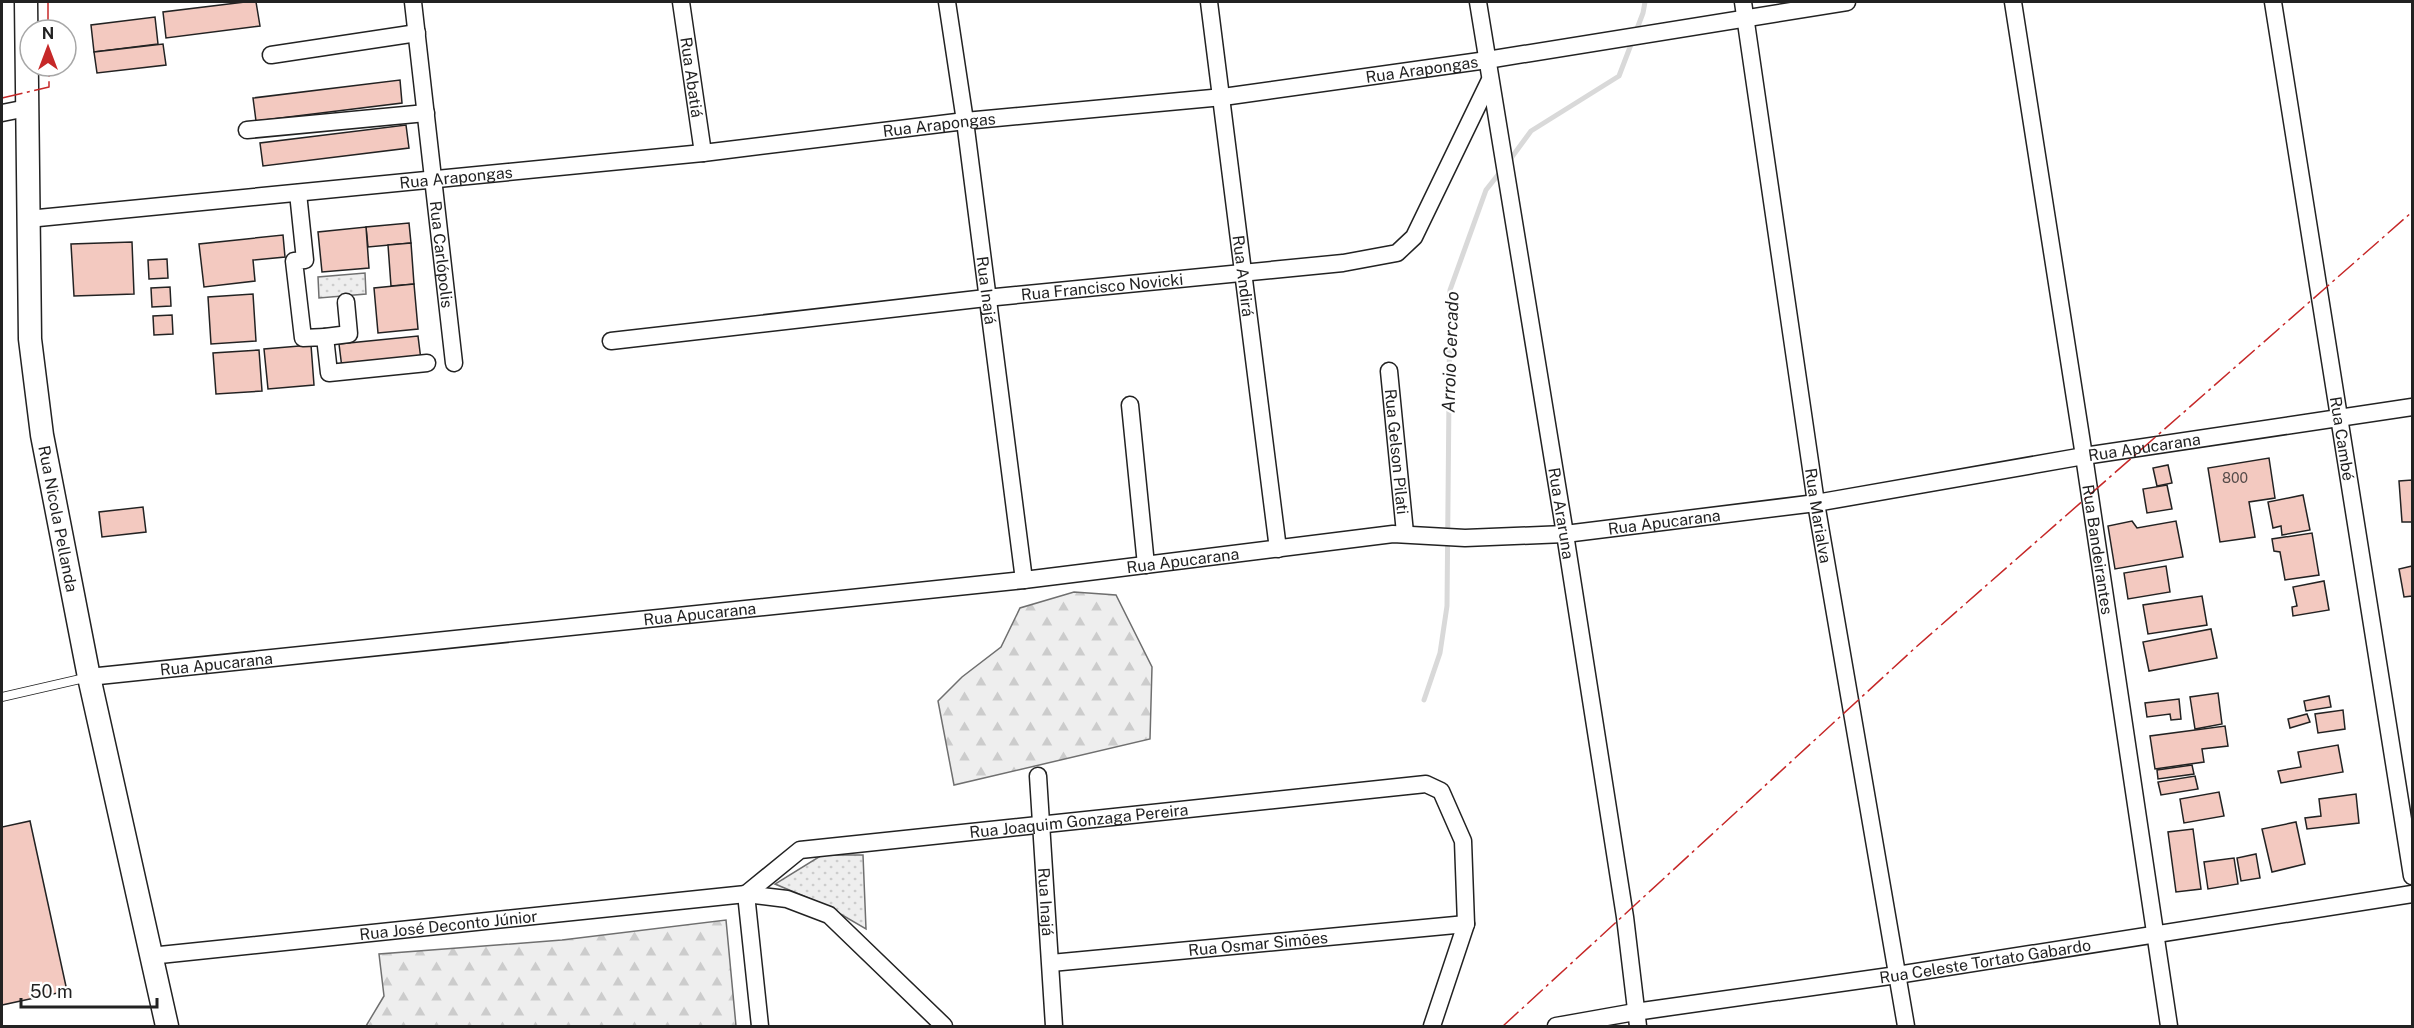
<svg xmlns="http://www.w3.org/2000/svg" width="2414" height="1028" viewBox="0 0 2414 1028" font-family="'Public Sans',sans-serif">
  <defs>
    <pattern id="forest-firs" width="22" height="20" patternUnits="userSpaceOnUse" patternTransform="scale(1.5)"><rect width="22" height="20" fill="#eee"/><path d="M5 1l3.5 6h-7zM16 11l3.5 6h-7z" fill="#ccc"/></pattern>
    <pattern id="park-dots" width="8" height="8" patternUnits="userSpaceOnUse" patternTransform="scale(1.5)"><rect width="8" height="8" fill="#eee"/><path d="M2 2h.1M6 6h.1" fill="none" stroke="#ccc" stroke-width="1.8" stroke-linecap="round"/></pattern>
  </defs>
  <rect width="100%" height="100%" fill="#fff"/>
  <g fill="url(#forest-firs)" stroke="#6f6f6f" stroke-width="1.5">
    <path d="M 1074,592 L 1116,595 L 1152,667 L 1150,739 L 954,785 L 938,701 L 962,677 L 1001,647 L 1020,608 Z"/>
    <path d="M 726,920 L 736,1026 L 366,1026 L 384,996 L 379,954 L 562,940 Z"/>
  </g>
  <g fill="url(#park-dots)" stroke="#6f6f6f" stroke-width="1.5">
    <path d="M 365,273 L 366,294 L 319,298 L 318,277 Z"/>
    <path d="M 822,855 L 863,855 L 866,929 L 825,905 L 775,884 Z"/>
  </g>
  <g fill="none" stroke-linecap="round" stroke-linejoin="round">
    <g stroke="#d9d9d9" stroke-width="5">
      <path d="M 1509,161 L 1531,131 L 1619,76 L 1643,13 L 1645,2"/>
      <path d="M 1424,700 L 1440,653 L 1447,606 L 1450,290 L 1486,190 L 1501,171"/>
    </g>
  </g>
  <g fill="#f3c9c0" stroke="#222" stroke-width="1.5">
    <path d="M 245,2 L 256,2 L 260,26 L 166,38 L 163,12 Z"/>
    <path d="M 155,17 L 158,44 L 94,52 L 91,25 Z"/>
    <path d="M 163,44 L 166,65 L 97,73 L 94,52 Z"/>
    <path d="M 400,80 L 402,103 L 256,121 L 253,98 Z"/>
    <path d="M 406,125 L 409,148 L 263,166 L 260,143 Z"/>
    <path d="M 409,223 L 411,243 L 368,247 L 366,227 Z"/>
    <path d="M 366,227 L 369,268 L 322,272 L 318,232 Z"/>
    <path d="M 283,235 L 285,257 L 253,260 L 255,281 L 204,287 L 199,244 Z"/>
    <path d="M 132,242 L 134,294 L 74,296 L 71,244 Z"/>
    <path d="M 411,243 L 414,284 L 391,286 L 388,245 Z"/>
    <path d="M 167,259 L 168,278 L 149,279 L 148,260 Z"/>
    <path d="M 414,284 L 418,329 L 378,333 L 374,288 Z"/>
    <path d="M 170,287 L 171,306 L 152,307 L 151,288 Z"/>
    <path d="M 253,294 L 256,341 L 211,344 L 208,297 Z"/>
    <path d="M 172,315 L 173,334 L 154,335 L 153,316 Z"/>
    <path d="M 418,336 L 421,360 L 342,368 L 339,344 Z"/>
    <path d="M 311,345 L 314,385 L 268,389 L 264,349 Z"/>
    <path d="M 259,350 L 262,391 L 216,394 L 213,353 Z"/>
    <path d="M 2269,458 L 2275,498 L 2249,502 L 2255,537 L 2220,542 L 2208,468 Z"/>
    <path d="M 2168,465 L 2172,483 L 2157,486 L 2153,468 Z"/>
    <path d="M 2412,480 L 2412,522 L 2402,522 L 2399,481 Z"/>
    <path d="M 2167,485 L 2172,509 L 2147,513 L 2143,489 Z"/>
    <path d="M 2303,495 L 2310,530 L 2282,535 L 2281,526 L 2273,528 L 2268,502 Z"/>
    <path d="M 143,507 L 146,532 L 102,537 L 99,512 Z"/>
    <path d="M 2132,521 L 2137,528 L 2176,521 L 2183,557 L 2115,569 L 2108,526 Z"/>
    <path d="M 2312,533 L 2319,575 L 2285,580 L 2280,552 L 2274,551 L 2272,539 Z"/>
    <path d="M 2166,566 L 2170,592 L 2128,599 L 2124,573 Z"/>
    <path d="M 2412,566 L 2412,596 L 2404,597 L 2399,569 Z"/>
    <path d="M 2324,581 L 2329,610 L 2293,616 L 2292,607 L 2297,606 L 2293,587 Z"/>
    <path d="M 2202,596 L 2207,625 L 2148,634 L 2143,605 Z"/>
    <path d="M 2211,629 L 2217,658 L 2149,671 L 2143,642 Z"/>
    <path d="M 2218,693 L 2222,724 L 2195,729 L 2190,697 Z"/>
    <path d="M 2329,696 L 2331,707 L 2306,711 L 2304,701 Z"/>
    <path d="M 2179,699 L 2181,719 L 2171,720 L 2170,714 L 2147,717 L 2145,703 Z"/>
    <path d="M 2343,710 L 2345,729 L 2318,733 L 2315,714 Z"/>
    <path d="M 2307,714 L 2310,722 L 2290,728 L 2288,719 Z"/>
    <path d="M 2225,726 L 2228,746 L 2202,749 L 2204,762 L 2155,769 L 2150,736 Z"/>
    <path d="M 2338,745 L 2343,772 L 2281,783 L 2278,771 L 2301,767 L 2298,752 Z"/>
    <path d="M 2192,765 L 2194,774 L 2158,779 L 2157,770 Z"/>
    <path d="M 2195,776 L 2198,789 L 2161,795 L 2158,782 Z"/>
    <path d="M 2219,792 L 2224,816 L 2184,823 L 2180,799 Z"/>
    <path d="M 2356,794 L 2359,823 L 2307,829 L 2305,818 L 2321,816 L 2319,799 Z"/>
    <path d="M 30,821 L 67,991 L 2,1005 L 2,827 Z"/>
    <path d="M 2296,822 L 2305,864 L 2272,872 L 2262,829 Z"/>
    <path d="M 2193,829 L 2201,889 L 2176,892 L 2168,832 Z"/>
    <path d="M 2256,854 L 2260,878 L 2241,881 L 2237,858 Z"/>
    <path d="M 2234,858 L 2238,884 L 2208,889 L 2204,862 Z"/>
  </g>
  <g fill="none" stroke-linecap="round" stroke-linejoin="round">
    <g stroke="#222" stroke-width="10">
      <path id="lane" d="M 2,697 L 89,677"/>
    </g>
    <g stroke="#222" stroke-width="19">
      <g id="street">
        <path id="s1" d="M 413,2 L 454,363"/>
        <path id="s2" d="M 681,2 L 703,153"/>
        <path id="s3" d="M 947,2 L 965,121 L 1024,580"/>
        <path id="s4" d="M 1209,2 L 1278,549"/>
        <path id="s5" d="M 1478,2 L 1565,534 L 1625,917 L 1638,1026"/>
        <path id="s6" d="M 1743,2 L 1816,503 L 1906,1026"/>
        <path id="s7" d="M 2013,2 L 2084,456 L 2169,1026"/>
        <path id="s8" d="M 2273,2 L 2412,876"/>
        <path d="M 271,55 L 417,33"/>
        <path d="M 2,113 L 27,108"/>
        <path d="M 247,130 L 426,113"/>
        <path d="M 298,193 L 305,260 L 294,261 L 303,338 L 325,337 L 329,373 L 427,363"/>
        <path id="s9" d="M 28,219 L 703,153 L 965,121 L 1223,97 L 1487,60 L 1847,2"/>
        <path d="M 325,337 L 349,334 L 346,302"/>
        <path id="s10" d="M 611,341 L 986,298 L 1343,263 L 1397,253 L 1414,237 L 1489,82"/>
        <path id="s11" d="M 1389,371 L 1405,533"/>
        <path d="M 1130,405 L 1146,565"/>
        <path id="s12" d="M 89,677 L 1024,580 L 1393,534 L 1465,538 L 1565,534 L 1816,503 L 2084,456 L 2412,407"/>
        <path id="s13" d="M 1038,776 L 1054,1026"/>
        <path id="s14" d="M 746,894 L 800,850 L 1426,784 L 1441,791 L 1463,841 L 1466,924 L 1432,1026"/>
        <path d="M 746,894 L 760,1026"/>
        <path id="s15" d="M 150,956 L 746,894 L 787,899 L 829,915 L 944,1026"/>
        <path id="s16" d="M 1051,963 L 1466,924"/>
        <path id="s17" d="M 1556,1026 L 1635,1012 L 1897,975 L 2412,894"/>
      </g>
    </g>
    <g stroke="#222" stroke-width="25">
      <g id="secondary">
        <path id="s18" d="M 26,2 L 30,339 L 42,435 L 89,677 L 167,1026"/>
      </g>
    </g>
    <use href="#lane" stroke="#fff" stroke-width="8"/>
    <use href="#street" stroke="#fff" stroke-width="16"/>
    <use href="#secondary" stroke="#fff" stroke-width="22"/>
    <g stroke="#c62828" stroke-width="1.5" stroke-dasharray="21 4.5 3 4.5" stroke-linecap="butt">
      <path d="M 48,2 L 48,30"/>
      <path d="M 2,98 L 49,87 L 49,66"/>
      <path d="M 1503,1026 L 1915,648 L 2412,212"/>
    </g>
  </g>
  <g text-anchor="middle" dominant-baseline="central" stroke-width="4.5" stroke-linejoin="round" paint-order="stroke">
    <g font-size="14" fill="#564c4a">
      <text x="2235" y="478">800</text>
    </g>
    <g font-size="16" fill="#222" stroke="#fff">
      <text stroke="none"><textPath href="#s9" startOffset="1402">Rua Arapongas</textPath></text>
      <text stroke="none"><textPath href="#s2" startOffset="76">Rua Abatiá</textPath></text>
      <text stroke="none"><textPath href="#s9" startOffset="916">Rua Arapongas</textPath></text>
      <text stroke="none"><textPath href="#s9" startOffset="430">Rua Arapongas</textPath></text>
      <text stroke="none"><textPath href="#s1" startOffset="254">Rua Carlópolis</textPath></text>
      <text stroke="none"><textPath href="#s4" startOffset="276">Rua Andirá</textPath></text>
      <text stroke="none"><textPath href="#s10" startOffset="494">Rua Francisco Novicki</textPath></text>
      <text stroke="none"><textPath href="#s3" startOffset="291">Rua Inajá</textPath></text>
      <text stroke="none"><textPath href="#s8" startOffset="442">Rua Cambé</textPath></text>
      <text stroke="none"><textPath href="#s12" startOffset="2070">Rua Apucarana</textPath></text>
      <text stroke="none"><textPath href="#s11" startOffset="81">Rua Gelson Pilati</textPath></text>
      <text stroke="none"><textPath href="#s5" startOffset="518">Rua Araruna</textPath></text>
      <text stroke="none"><textPath href="#s6" startOffset="519">Rua Marialva</textPath></text>
      <text stroke="none"><textPath href="#s18" startOffset="519">Rua Nicola Pellanda</textPath></text>
      <text stroke="none"><textPath href="#s12" startOffset="1584">Rua Apucarana</textPath></text>
      <text stroke="none"><textPath href="#s7" startOffset="554">Rua Bandeirantes</textPath></text>
      <text stroke="none"><textPath href="#s12" startOffset="1100">Rua Apucarana</textPath></text>
      <text stroke="none"><textPath href="#s12" startOffset="614">Rua Apucarana</textPath></text>
      <text stroke="none"><textPath href="#s12" startOffset="128">Rua Apucarana</textPath></text>
      <text stroke="none"><textPath href="#s14" startOffset="350">Rua Joaquim Gonzaga Pereira</textPath></text>
      <text stroke="none"><textPath href="#s13" startOffset="126">Rua Inajá</textPath></text>
      <text stroke="none"><textPath href="#s15" startOffset="300">Rua José Deconto Júnior</textPath></text>
      <text stroke="none"><textPath href="#s16" startOffset="208">Rua Osmar Simões</textPath></text>
      <text stroke="none"><textPath href="#s17" startOffset="434">Rua Celeste Tortato Gabardo</textPath></text>
    </g>
    <g font-size="18" font-style="italic" fill="#222" stroke="#fff">
      <text transform="translate(1450 352) rotate(-88)">Arroio Cercado</text>
    </g>
  </g>
  <rect width="2414" height="1028" fill="none" stroke="#222222" stroke-width="6"/>
  <g transform="translate(48 48)"><circle r="28" fill="#ffffff" stroke="#a7a7a7" stroke-width="1.5"/>
  <path d="M0-4.5L10 22L0 15L-10 22Z" fill="#c62828"/>
  <text y="-9" font-size="16" font-weight="bold" text-anchor="middle" fill="#222222">N</text>
  </g>
  <path d="M21 998v9h136v-9" fill="none" stroke="#222222" stroke-width="3"/>
  <text x="30" y="998" font-size="18" fill="#222222" stroke="#ffffff" stroke-width="4.5" paint-order="stroke">50 m</text>
</svg>
